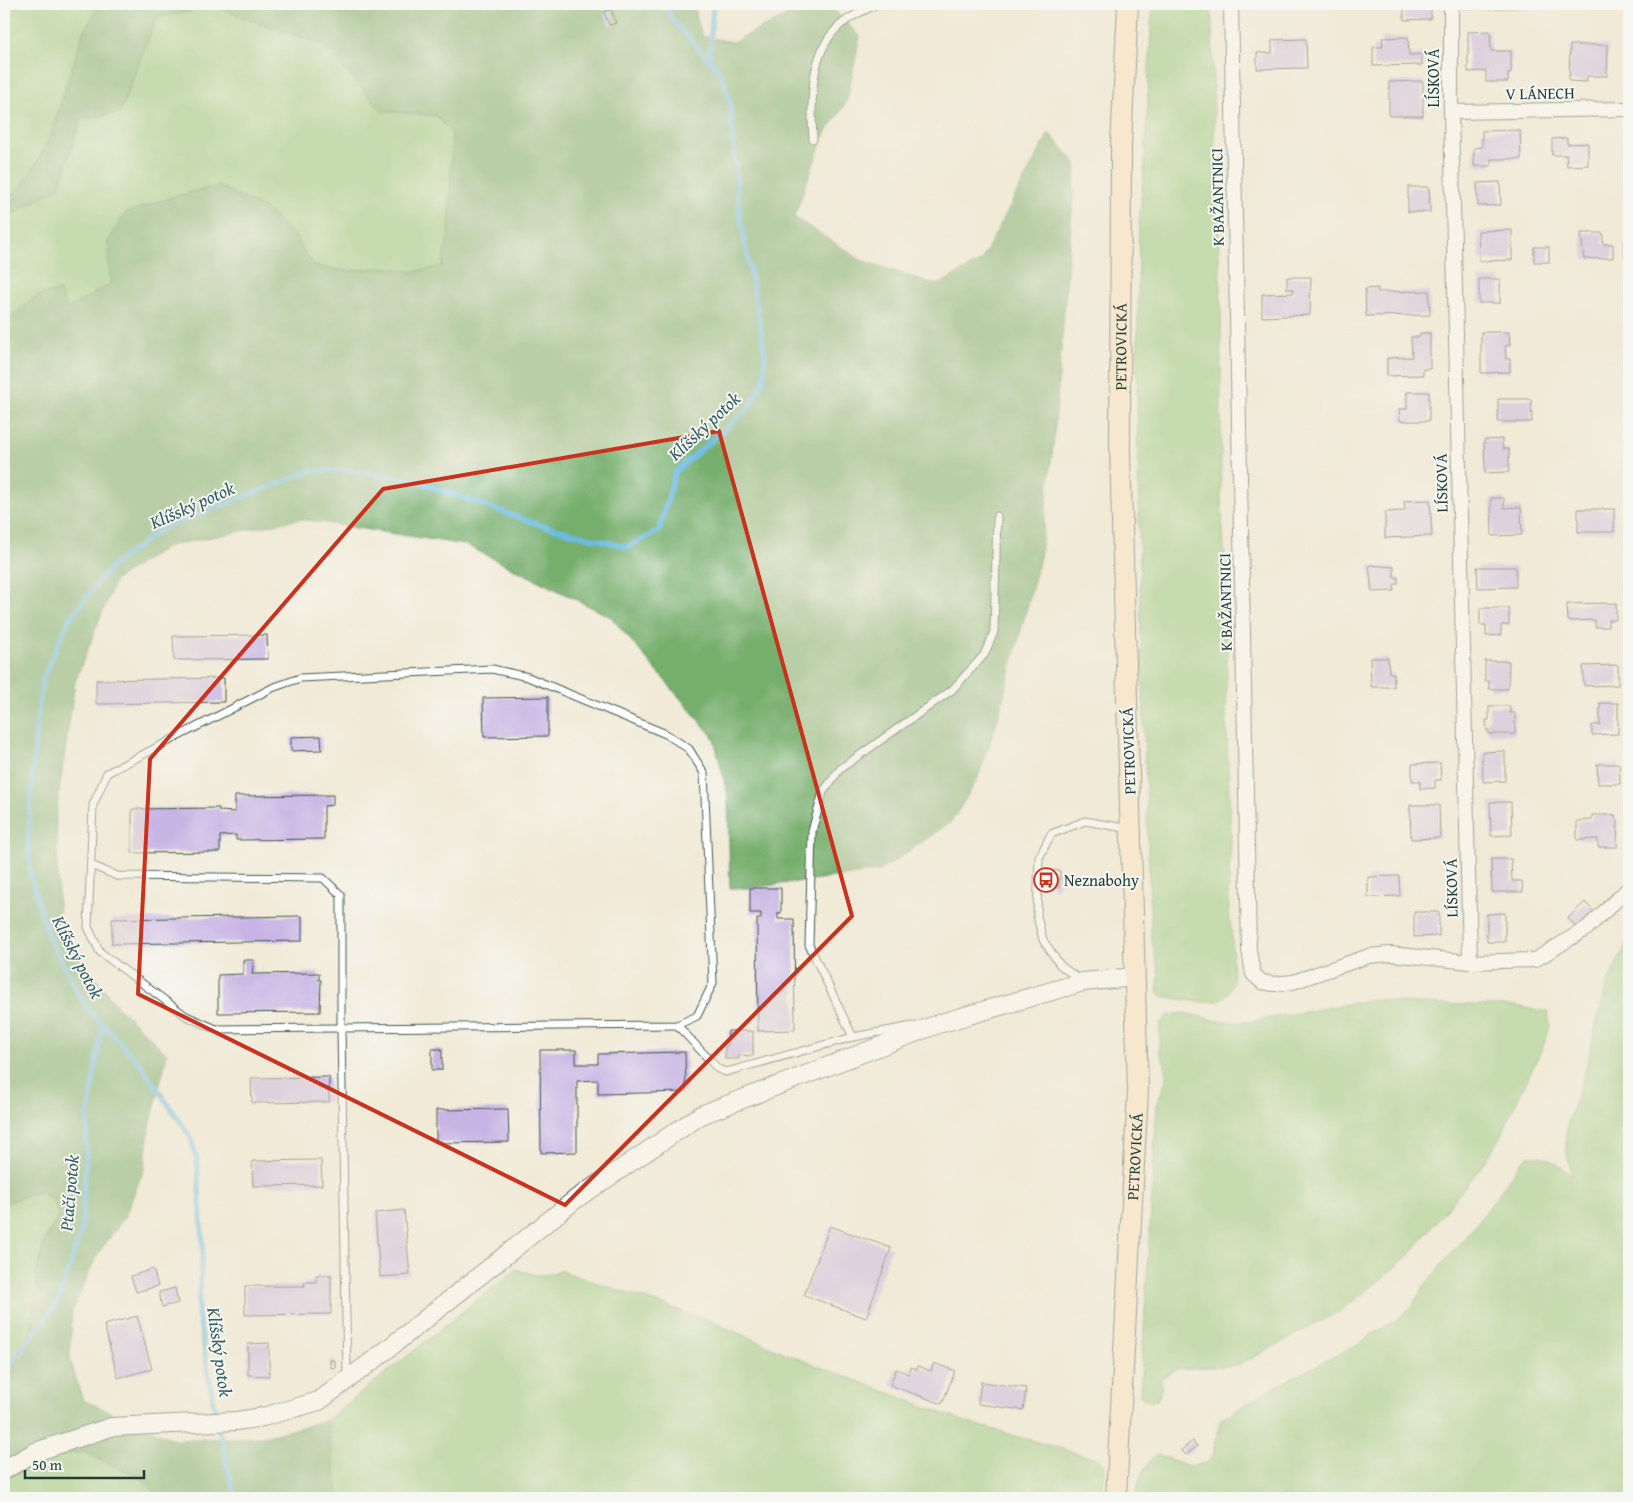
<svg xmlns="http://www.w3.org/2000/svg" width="1633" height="1502" viewBox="0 0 1633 1502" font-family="'Gentium Book Plus',serif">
  <rect width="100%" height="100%" fill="#f6f6f2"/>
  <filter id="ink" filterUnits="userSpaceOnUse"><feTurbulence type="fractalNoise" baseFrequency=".02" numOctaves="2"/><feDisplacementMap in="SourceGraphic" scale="10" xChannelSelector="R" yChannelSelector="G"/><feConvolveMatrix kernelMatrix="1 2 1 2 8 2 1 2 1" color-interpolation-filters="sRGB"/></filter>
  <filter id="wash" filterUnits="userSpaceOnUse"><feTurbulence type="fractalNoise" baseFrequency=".0096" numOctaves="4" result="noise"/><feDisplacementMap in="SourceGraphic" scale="20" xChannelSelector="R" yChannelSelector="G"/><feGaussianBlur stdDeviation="1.12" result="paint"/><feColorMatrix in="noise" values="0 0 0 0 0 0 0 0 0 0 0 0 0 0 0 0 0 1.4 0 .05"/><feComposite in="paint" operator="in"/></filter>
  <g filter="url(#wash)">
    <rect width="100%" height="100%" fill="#f1ead7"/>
    <g fill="#93ca7d" stroke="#598458">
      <path d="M 4,4 L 101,4 L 84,30 L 51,134 L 38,161 L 26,180 L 4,202 Z"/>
      <path d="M 1152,4 L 1211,4 L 1212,23 L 1215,158 L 1221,299 L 1221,498 L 1228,612 L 1226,715 L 1231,840 L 1228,900 L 1232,939 L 1233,982 L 1228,993 L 1219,1001 L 1198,1002 L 1161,996 L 1157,990 L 1159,975 L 1151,936 L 1141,637 L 1137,402 L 1139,222 L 1145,160 Z"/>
      <path d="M 1458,4 L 1620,4 L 1620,6 L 1458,9 Z"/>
      <path d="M 215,6 L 264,25 L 323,44 L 382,110 L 437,116 L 452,134 L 449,234 L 442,266 L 413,272 L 384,267 L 347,271 L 314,266 L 295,236 L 219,186 L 175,196 L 125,213 L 108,242 L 110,284 L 67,309 L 21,308 L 4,322 L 4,219 L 59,187 L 81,119 L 120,113 L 156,18 Z"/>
      <path d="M 1629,942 L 1629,1498 L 1135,1498 C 1138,1482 1144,1464 1157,1454 L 1189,1466 L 1207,1463 L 1213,1455 L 1220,1420 L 1274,1387 L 1349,1349 L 1396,1320 L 1413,1305 L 1424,1286 L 1485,1213 L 1521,1162 L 1528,1156 C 1546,1153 1558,1165 1572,1175 C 1569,1162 1565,1150 1566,1137 C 1567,1114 1580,1093 1585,1071 C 1597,1026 1602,981 1629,942 Z"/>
      <path d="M 1375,999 L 1417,1004 L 1516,1006 L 1548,1012 L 1550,1025 L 1546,1040 L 1501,1135 L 1485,1162 L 1410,1254 L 1378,1282 L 1340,1311 L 1239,1365 L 1178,1369 L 1161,1378 L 1161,1389 L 1158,1399 L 1149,1401 L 1140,1396 L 1157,1105 L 1166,1079 L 1165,1064 L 1159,1050 L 1160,1023 L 1169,1015 L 1185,1013 L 1224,1022 L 1248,1022 Z"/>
      <path d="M 33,1193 C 49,1194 55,1199 58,1215 L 46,1238 L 36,1275 L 38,1292 L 33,1306 L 31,1337 L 25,1356 L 4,1373 L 4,1204 Z"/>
      <path d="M 516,1269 C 532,1274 543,1279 559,1270 L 708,1320 L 797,1358 L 963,1421 L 1098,1459 L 1105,1465 L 1100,1498 L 339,1498 L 327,1420 Z"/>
      <path d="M 83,1452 L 140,1477 L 161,1498 L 4,1498 L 4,1480 L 48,1457 Z"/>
    </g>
    <path fill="#76ae6c" stroke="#4a7650" d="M 101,4 L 693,4 L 702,36 L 733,42 L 810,4 L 828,4 L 860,36 L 847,101 L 823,138 L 794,217 L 861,260 L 937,285 L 981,261 L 1049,133 L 1076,163 L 1054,438 L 1040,558 L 998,718 L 978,778 L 952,821 L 880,871 L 750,888 L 730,888 L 728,797 L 714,738 L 611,617 L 466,545 L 300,519 L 168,546 L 115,580 L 75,682 L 56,813 L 59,926 L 115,1004 L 167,1054 L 149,1131 L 144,1169 L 125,1216 L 97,1255 L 72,1311 L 70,1359 L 83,1400 L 175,1440 L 264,1437 L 327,1420 L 339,1498 L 161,1498 L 140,1477 L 83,1452 L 48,1457 L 4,1480 L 4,1373 L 25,1355 L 31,1337 L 33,1306 L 38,1292 L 36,1275 L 46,1238 L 58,1215 C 50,1179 27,1196 4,1204 L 4,322 L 36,296 L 59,290 L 68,309 L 110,284 L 108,242 L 125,213 L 175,196 L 219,186 L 266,209 L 295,236 L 314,266 L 347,271 L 384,267 L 413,272 L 442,266 L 449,234 L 452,134 L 437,116 L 382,111 L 323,44 L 264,25 L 215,6 L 156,18 L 120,113 L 81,119 L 59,187 L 4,219 L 4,202 L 26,180 L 38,161 L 51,134 L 84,30 Z"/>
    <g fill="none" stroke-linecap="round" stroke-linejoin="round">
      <g stroke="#69bce5" stroke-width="5">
        <path d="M 709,62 L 713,4"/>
        <path d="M 4,1373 L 58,1301 L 82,1228 L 88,1114 L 102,1025"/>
        <path d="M 235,1498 L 215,1412 L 198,1313 L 203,1245 L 197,1159 L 190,1136 L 141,1065 L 85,1006 L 48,936 L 31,877 L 28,842 L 36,725 L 43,678 L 69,620 L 113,565 L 162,529 L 310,471 L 353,470 L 415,481 L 540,525 L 627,547 L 659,531 L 675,472 L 748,409 L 764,380 L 765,352 L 739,211 L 730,101 L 720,72 L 671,18 L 665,4"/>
      </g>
    </g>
    <g id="blocks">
      <g fill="#c7b4e4">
        <path d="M 1404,4 L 1431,4 L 1431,19 L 1404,20 Z"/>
        <path d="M 611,9 L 616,23 L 609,25 L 604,12 Z"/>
        <path d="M 1490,31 L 1491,51 L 1511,51 L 1511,74 L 1508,73 L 1508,82 L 1486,82 L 1486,71 L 1468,72 L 1468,32 Z"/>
        <path d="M 1408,37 L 1409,55 L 1422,54 L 1422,65 L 1373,66 L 1373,47 L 1383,47 L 1382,38 Z"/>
        <path d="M 1306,39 L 1307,68 L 1257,69 L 1257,53 L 1272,53 L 1272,40 Z"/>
        <path d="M 1570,45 L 1608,45 L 1607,76 L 1587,76 L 1587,82 L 1569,81 Z"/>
        <path d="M 1423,81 L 1423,116 L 1389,116 L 1389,82 Z"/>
        <path d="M 1520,130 L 1521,159 L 1491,159 L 1491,166 L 1474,166 L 1474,148 L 1482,147 L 1482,131 Z"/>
        <path d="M 1567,138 L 1567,144 L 1588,143 L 1588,165 L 1567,166 L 1566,155 L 1552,155 L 1552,139 Z"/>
        <path d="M 1500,182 L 1501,205 L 1478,206 L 1477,183 Z"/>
        <path d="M 1408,187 L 1429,187 L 1430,212 L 1408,212 Z"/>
        <path d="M 1512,230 L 1512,260 L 1479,261 L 1478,231 Z"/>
        <path d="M 1581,233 L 1603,233 L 1603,244 L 1613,244 L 1613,258 L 1584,259 Z"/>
        <path d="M 1624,244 L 1629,244 L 1629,258 L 1625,258 Z"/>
        <rect x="1534" y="247" width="15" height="15"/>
        <path d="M 1287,277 L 1311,277 L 1310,315 L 1262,317 L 1262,294 L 1293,293 L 1293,289 L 1287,289 Z"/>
        <rect x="1479" y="279" width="21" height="24"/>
        <path d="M 1378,288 L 1378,292 L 1429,291 L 1430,315 L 1366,316 L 1365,289 Z"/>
        <path d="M 1481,332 L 1509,332 L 1510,345 L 1505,346 L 1506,359 L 1510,359 L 1510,372 L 1481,373 Z"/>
        <path d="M 1420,333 L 1430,333 L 1430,369 L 1423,369 L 1423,375 L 1387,376 L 1387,358 L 1412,357 L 1411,337 L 1420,337 Z"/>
        <path d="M 1407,392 L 1429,392 L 1429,421 L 1400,421 L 1399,409 L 1407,409 Z"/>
        <path d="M 1498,399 L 1531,399 L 1532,422 L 1498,422 Z"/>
        <path d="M 1502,439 L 1503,449 L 1509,449 L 1509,472 L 1485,473 L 1484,440 Z"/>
        <path d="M 1491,498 L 1504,498 L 1504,508 L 1521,507 L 1522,535 L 1492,536 Z"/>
        <path d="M 1430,500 L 1432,536 L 1385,538 L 1385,512 L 1405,511 L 1404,501 Z"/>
        <rect x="1578" y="509" width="36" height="23"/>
        <path d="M 1369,565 L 1394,567 L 1394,577 L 1398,577 L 1398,584 L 1394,584 L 1394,591 L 1372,592 Z"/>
        <path d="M 1477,567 L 1516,567 L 1516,587 L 1478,588 Z"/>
        <path d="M 1616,603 L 1616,620 L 1608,620 L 1608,627 L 1595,627 L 1595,620 L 1568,621 L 1567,604 Z"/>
        <path d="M 1480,608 L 1509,608 L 1509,625 L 1501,625 L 1501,635 L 1486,636 L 1486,625 L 1480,625 Z"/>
        <path d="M 267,635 L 268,659 L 174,660 L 173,636 Z"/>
        <path d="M 1370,658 L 1388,658 L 1389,673 L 1394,673 L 1394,687 L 1371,687 Z"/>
        <path d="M 1485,661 L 1509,661 L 1508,689 L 1489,689 L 1489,681 L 1485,681 Z"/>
        <path d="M 1618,665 L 1618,685 L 1584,686 L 1583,666 Z"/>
        <path d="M 224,678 L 224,702 L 96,704 L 96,680 Z"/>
        <path d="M 548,697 L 548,736 L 484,737 L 483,698 Z"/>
        <path d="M 1600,703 L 1618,703 L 1618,734 L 1592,735 L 1592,725 L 1600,725 Z"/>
        <path d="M 1489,706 L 1510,706 L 1510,713 L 1515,713 L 1515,734 L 1489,734 L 1489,731 L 1487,731 L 1486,720 L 1489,720 Z"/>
        <path d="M 321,736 L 322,750 L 291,751 L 291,737 Z"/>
        <path d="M 1505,751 L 1505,781 L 1483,782 L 1482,752 Z"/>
        <path d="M 1440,763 L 1441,780 L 1435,780 L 1435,788 L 1420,789 L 1420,781 L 1412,781 L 1412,764 Z"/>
        <path d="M 1597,764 L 1619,764 L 1620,784 L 1598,784 Z"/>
        <path d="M 333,795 L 333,805 L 324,806 L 324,839 L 236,840 L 236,835 L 220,836 L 220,852 L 132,853 L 132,809 L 219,808 L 219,811 L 235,812 L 235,796 Z"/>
        <path d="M 1490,802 L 1511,802 L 1512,835 L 1491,836 Z"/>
        <path d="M 1410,805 L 1439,805 L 1440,838 L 1411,839 Z"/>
        <path d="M 1592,815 L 1615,815 L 1616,820 L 1618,820 L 1617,847 L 1598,847 L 1598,839 L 1577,840 L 1577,821 L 1592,820 Z"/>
        <path d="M 1491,859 L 1511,859 L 1512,881 L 1522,881 L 1523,892 L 1492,892 Z"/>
        <path d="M 1052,870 L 1060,871 L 1059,888 L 1052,888 Z"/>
        <path d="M 1399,876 L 1400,896 L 1368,897 L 1368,877 Z"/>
        <path d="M 750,888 L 781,888 L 781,913 L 778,913 L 778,919 L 794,919 L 795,1030 L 758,1031 L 757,919 L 761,919 L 761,913 L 750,913 Z"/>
        <path d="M 1585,902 L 1594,912 L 1577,928 L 1568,918 Z"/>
        <path d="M 1414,912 L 1439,912 L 1439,936 L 1414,937 Z"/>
        <path d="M 1505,913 L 1505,942 L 1487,942 L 1487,914 Z"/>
        <path d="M 302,916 L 302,941 L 112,944 L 112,919 Z"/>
        <path d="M 243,960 L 254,960 L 252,974 L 319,973 L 319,980 L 321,980 L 320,1012 L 218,1013 L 218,975 L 243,974 Z"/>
        <path d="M 728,1031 L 753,1031 L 753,1056 L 739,1055 L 739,1059 L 725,1059 L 725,1046 L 728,1046 Z"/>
        <rect x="432" y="1049" width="10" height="21"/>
        <path d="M 540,1050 L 576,1050 L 576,1064 L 598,1064 L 598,1054 L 685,1052 L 686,1092 L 598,1094 L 598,1080 L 577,1081 L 577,1152 L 541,1153 Z"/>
        <path d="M 329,1077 L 329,1102 L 252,1103 L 251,1078 Z"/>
        <path d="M 508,1109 L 509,1142 L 436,1143 L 436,1110 Z"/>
        <path d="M 321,1160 L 322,1185 L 253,1186 L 252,1161 Z"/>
        <path d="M 404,1210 L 410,1275 L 380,1277 L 375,1213 Z"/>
        <path d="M 830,1226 L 891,1248 L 866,1318 L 804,1295 Z"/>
        <path d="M 153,1269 L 158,1286 L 136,1292 L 131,1276 Z"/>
        <path d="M 316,1275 L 331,1275 L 331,1314 L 245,1315 L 245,1286 L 305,1286 L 304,1282 L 316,1282 Z"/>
        <path d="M 175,1288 L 178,1303 L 162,1307 L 159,1292 Z"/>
        <path d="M 137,1316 L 152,1369 L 118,1378 L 104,1325 Z"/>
        <path d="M 269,1343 L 269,1376 L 248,1375 L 248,1344 Z"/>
        <path d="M 330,1360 L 335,1360 L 335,1368 L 330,1367 Z"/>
        <path d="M 934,1363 L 955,1371 L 942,1404 L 890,1385 L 896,1369 L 909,1374 L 911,1367 L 917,1369 L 918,1366 L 931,1371 Z"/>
        <path d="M 981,1382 L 1026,1388 L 1023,1410 L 978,1404 Z"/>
        <path d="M 1193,1441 L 1197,1446 L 1186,1455 L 1181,1450 Z"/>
      </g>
    </g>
  </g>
  <g filter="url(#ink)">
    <use href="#blocks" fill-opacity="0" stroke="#3e574c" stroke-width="1"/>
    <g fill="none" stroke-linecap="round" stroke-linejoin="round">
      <g stroke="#3e574c" stroke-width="9">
        <g id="service">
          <path d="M 813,139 C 811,103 809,56 837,28 C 848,17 863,11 877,4"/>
          <path d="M 492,669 L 528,677 L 666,734 L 689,749 L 704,773 L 713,983 L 697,1016 L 677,1025 L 216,1029 L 186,1016 L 100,952 L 88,927 L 93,805 L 107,773 L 272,688 L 300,678 Z"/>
          <path d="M 91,865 L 117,876 L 323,878 L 341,895 L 341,1029 L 347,1376"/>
          <path d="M 1080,980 L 1060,965 L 1043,940 L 1037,916 L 1039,858 L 1051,834 L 1085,821 L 1130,829"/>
          <path d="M 677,1025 L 718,1069 L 726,1072 L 853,1037 L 913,1026"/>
          <path d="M 853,1037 L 809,945 L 812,831 L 823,792 L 840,769 L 952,690 L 984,655 L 994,632 L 997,516"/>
        </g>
      </g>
      <g stroke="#3e574c" stroke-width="16">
        <g id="minor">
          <path d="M 1231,4 L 1249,950 L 1253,974 L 1262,982 L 1274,984 L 1293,982 L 1369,956 L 1390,954 L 1470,962 L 1535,960 L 1587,928 L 1629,888"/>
          <path d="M 1451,4 L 1451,112 L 1470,962"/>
          <path d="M 1451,112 L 1629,109"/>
        </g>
      </g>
      <g stroke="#3e574c" stroke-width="20">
        <path id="tertiary" d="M 4,1470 L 35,1452 L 111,1427 L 236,1421 L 263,1417 L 319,1401 L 379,1356 L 576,1199 L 701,1115 L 938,1024 L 1083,982 L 1134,977"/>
      </g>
      <g stroke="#3e574c" stroke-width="22">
        <g id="secondary">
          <path id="s1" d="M 1116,1498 L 1138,1091 L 1120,451 L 1121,145 L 1128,4"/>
        </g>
      </g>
      <use href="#service" stroke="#fff" stroke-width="7"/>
      <use href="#minor" stroke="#fff" stroke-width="14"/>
      <use href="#tertiary" stroke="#fff" stroke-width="18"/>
      <use href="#secondary" stroke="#fee5c5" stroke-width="20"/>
    </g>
  </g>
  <path d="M0 0H1633V1502H0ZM 719,431 L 852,916 L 565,1205 L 138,994 L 150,759 L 383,489 Z" fill="#f1ead7" fill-opacity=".55" fill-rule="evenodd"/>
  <path fill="none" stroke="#c8321e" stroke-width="4" stroke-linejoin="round" d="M 719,431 L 852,916 L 565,1205 L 138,994 L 150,759 L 383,489 Z"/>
  <defs>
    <g id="bus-ring" transform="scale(1.25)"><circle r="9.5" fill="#f6f6f2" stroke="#c8321e" stroke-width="1.5"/><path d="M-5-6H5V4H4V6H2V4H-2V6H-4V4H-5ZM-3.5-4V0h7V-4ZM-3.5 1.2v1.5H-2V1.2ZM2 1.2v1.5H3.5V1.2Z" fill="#c8321e"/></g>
  </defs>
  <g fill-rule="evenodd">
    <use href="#bus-ring" x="1046" y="880"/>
  </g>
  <g text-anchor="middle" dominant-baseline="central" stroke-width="4" stroke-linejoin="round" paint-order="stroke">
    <g font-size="16" fill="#1f3d34" stroke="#f6f6f2">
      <text transform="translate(1433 78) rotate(-90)">LÍSKOVÁ</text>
      <text transform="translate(1540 93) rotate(-1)">V LÁNECH</text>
      <text transform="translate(1217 197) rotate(-91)">K BAŽANTNICI</text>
      <text stroke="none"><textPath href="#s1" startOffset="1152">PETROVICKÁ</textPath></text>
      <text transform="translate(1441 483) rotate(-91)">LÍSKOVÁ</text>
      <text transform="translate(1225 602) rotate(-91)">K BAŽANTNICI</text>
      <text transform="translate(1128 751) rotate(-92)">PETROVICKÁ</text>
      <text transform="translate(1451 888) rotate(-91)">LÍSKOVÁ</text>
      <text stroke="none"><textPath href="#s1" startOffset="342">PETROVICKÁ</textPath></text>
    </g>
    <g font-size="16" fill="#1f3d34" stroke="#f6f6f2" text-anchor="start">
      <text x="1064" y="880">Neznabohy</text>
    </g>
    <g font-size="18" font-style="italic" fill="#325d60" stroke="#f6f6f2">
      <text transform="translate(704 426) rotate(-43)">Klíšský potok</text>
      <text transform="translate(192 505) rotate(-24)">Klíšský potok</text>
      <text transform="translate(78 957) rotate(63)">Klíšský potok</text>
      <text transform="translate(69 1193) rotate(-85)">Ptačí potok</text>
      <text transform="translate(220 1352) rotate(82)">Klíšský potok</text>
    </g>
  </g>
  <rect width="1633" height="1502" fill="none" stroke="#f6f6f2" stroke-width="20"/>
  <path d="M25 1470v8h119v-8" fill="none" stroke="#1f3d34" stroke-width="2.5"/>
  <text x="32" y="1470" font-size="15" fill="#1f3d34" stroke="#f6f6f2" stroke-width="4" paint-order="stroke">50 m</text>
</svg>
